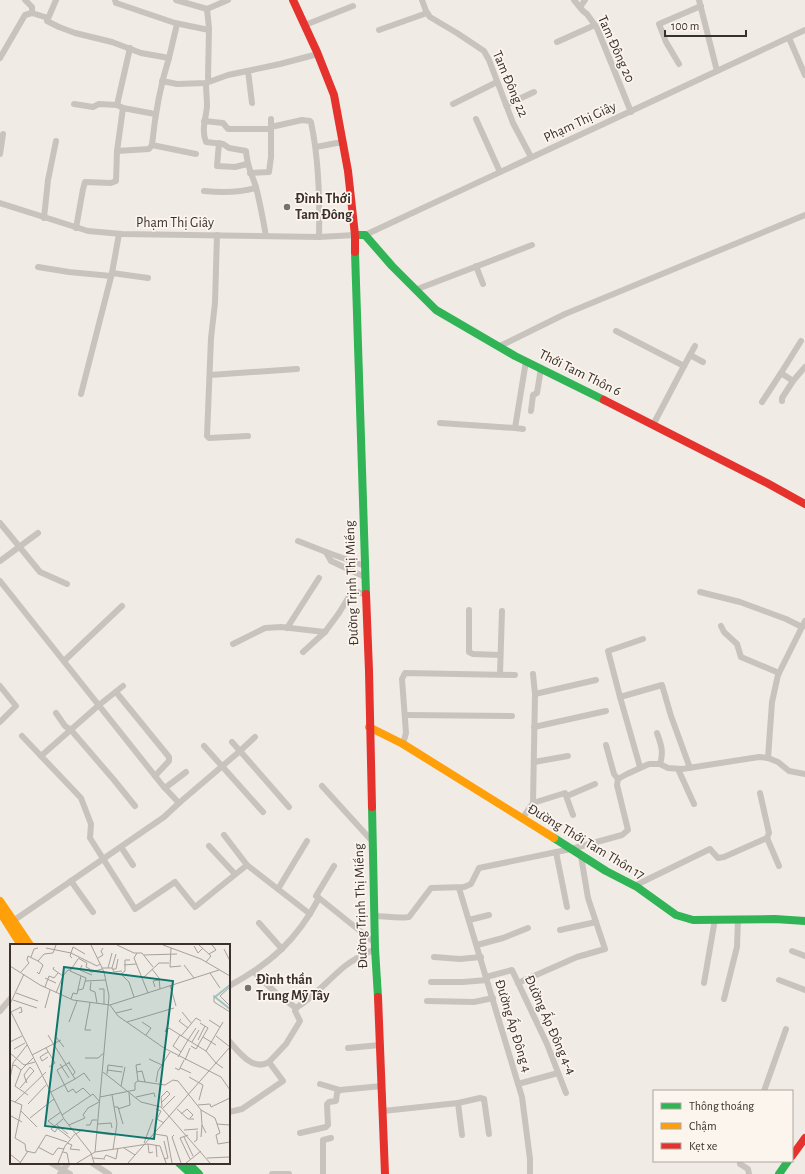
<svg xmlns="http://www.w3.org/2000/svg" width="805" height="1174" viewBox="0 0 805 1174" font-family="'Alegreya Sans',sans-serif">
  <rect width="100%" height="100%" fill="#f0ebe5"/>
  <g fill="none" stroke-linecap="round" stroke-linejoin="round">
    <g stroke="#c9c3be" stroke-width="6">
      <path d="M 25,0 L 32,7 L 32,13"/>
      <path d="M 56,0 L 47,21 L 59,27 L 75,33 L 112,42 L 141,53 L 169,58 C 160,86 155,115 152,145 L 149,149 L 117,151"/>
      <path d="M 115,0 L 116,3 L 119,4 L 175,23 L 209,30"/>
      <path d="M 176,0 L 207,9 L 228,0"/>
      <path d="M 422,0 L 426,11 L 430,17 L 457,33 L 484,51 L 489,60 L 513,123 L 531,157"/>
      <path d="M 574,0 L 583,11 L 587,14 L 597,28 L 631,112"/>
      <path d="M 699,0 L 717,71"/>
      <path d="M 580,7 L 585,0"/>
      <path d="M 207,9 L 209,28 L 208,78 L 210,81"/>
      <path d="M 305,25 L 353,6"/>
      <path d="M 379,30 L 427,13"/>
      <path d="M 789,38 L 805,75"/>
      <path d="M 557,42 L 595,25"/>
      <path d="M 0,58 L 25,15 L 32,13 L 48,18"/>
      <path d="M 169,58 L 177,24"/>
      <path d="M 679,64 L 666,42 L 659,24 L 701,6"/>
      <path d="M 248,71 L 252,103"/>
      <path d="M 162,81 L 177,84 L 206,83 L 228,75 L 280,64 L 318,54"/>
      <path d="M 206,83 C 206,91 207,99 207,106 C 206,119 201,129 206,142 L 223,144 L 229,148 L 246,151 C 247,166 251,172 256,187 C 260,203 263,219 266,236"/>
      <path d="M 74,104 L 93,107 L 99,104 L 117,105"/>
      <path d="M 453,104 L 497,82"/>
      <path d="M 506,105 L 534,92"/>
      <path d="M 123,108 L 155,114"/>
      <path d="M 476,119 L 500,172"/>
      <path d="M 204,121 L 223,123 L 228,129 L 271,129"/>
      <path d="M 271,127 L 302,120 L 310,121 L 311,122 C 319,160 320,198 319,237"/>
      <path d="M 219,143 L 217,166 L 235,167 L 247,164"/>
      <path d="M 152,145 L 196,154"/>
      <path d="M 316,147 L 342,142"/>
      <path d="M 0,154 L 3,134"/>
      <path d="M 250,173 L 269,172 L 271,157 L 271,119"/>
      <path d="M 204,191 C 222,193 238,193 256,188"/>
      <path d="M 0,203 L 88,231 L 122,234 L 319,237 L 355,235"/>
      <path d="M 44,218 L 48,180 L 56,141"/>
      <path d="M 76,228 L 83,189 L 85,182 L 111,183 L 116,181 L 117,151 L 123,108 L 117,105 L 130,48"/>
      <path d="M 217,235 L 215,303 L 211,338 L 207,436 L 209,438 L 248,436"/>
      <path d="M 365,235 L 805,30"/>
      <path d="M 476,266 L 483,284"/>
      <path d="M 38,267 L 69,272 L 111,276"/>
      <path d="M 112,273 L 148,278"/>
      <path d="M 415,290 L 532,245"/>
      <path d="M 616,331 L 684,366 L 653,425"/>
      <path d="M 801,341 L 781,373 L 793,381 L 805,367"/>
      <path d="M 500,346 L 565,314 L 805,215"/>
      <path d="M 690,355 L 695,346"/>
      <path d="M 684,366 L 690,355 L 703,362"/>
      <path d="M 210,375 L 297,369"/>
      <path d="M 81,394 L 112,273 L 119,234"/>
      <path d="M 782,401 L 782,398 L 793,381"/>
      <path d="M 762,402 L 781,373"/>
      <path d="M 531,411 L 533,395 L 537,393 L 541,368"/>
      <path d="M 440,423 L 515,428"/>
      <path d="M 523,429 L 515,428 L 526,361"/>
      <path d="M 0,523 L 40,572 L 67,584"/>
      <path d="M 298,541 L 326,552 L 331,561 L 365,577"/>
      <path d="M 326,552 L 365,566"/>
      <path d="M 0,561 L 38,533"/>
      <path d="M 0,581 L 163,786 L 179,803 L 240,751 L 289,807"/>
      <path d="M 700,592 L 740,602 L 786,619 L 802,627"/>
      <path d="M 469,610 L 469,652 L 473,654 L 500,655"/>
      <path d="M 721,626 L 724,632 L 737,644 L 741,657 L 779,673"/>
      <path d="M 287,628 L 319,578"/>
      <path d="M 233,644 L 265,628 L 281,627 L 325,632 L 339,613 L 353,590 L 366,595"/>
      <path d="M 303,652 L 325,632"/>
      <path d="M 64,661 L 122,606"/>
      <path d="M 500,674 L 502,611"/>
      <path d="M 0,686 L 16,706 L 0,722"/>
      <path d="M 123,686 L 99,705 L 41,756 L 81,798 L 91,824 L 90,838 L 135,909 L 175,882 L 195,907 L 247,865 L 310,914"/>
      <path d="M 116,692 L 169,757 L 169,761 L 155,776"/>
      <path d="M 535,694 L 596,680"/>
      <path d="M 620,697 L 662,685 L 671,716 L 690,768"/>
      <path d="M 56,713 L 65,726 L 71,730 L 114,780 L 135,806"/>
      <path d="M 405,715 L 512,716"/>
      <path d="M 534,727 L 606,711"/>
      <path d="M 657,733 C 661,744 664,752 660,764"/>
      <path d="M 22,736 L 41,756"/>
      <path d="M 232,742 L 240,751 L 255,737"/>
      <path d="M 403,744 L 406,733 L 402,679 L 405,673 L 515,675"/>
      <path d="M 606,745 L 614,774 L 618,779"/>
      <path d="M 204,746 L 263,812"/>
      <path d="M 768,758 L 772,702 L 778,675 L 805,621"/>
      <path d="M 534,762 L 568,756"/>
      <path d="M 640,767 L 620,697 L 608,651 L 643,639"/>
      <path d="M 678,769 L 694,804"/>
      <path d="M 322,786 L 372,841"/>
      <path d="M 165,788 L 186,772"/>
      <path d="M 760,793 L 769,833 L 767,838"/>
      <path d="M 567,796 L 595,784"/>
      <path d="M 533,803 L 565,793 L 573,815"/>
      <path d="M 522,819 L 533,803 L 535,694 L 533,674"/>
      <path d="M 224,835 L 247,865"/>
      <path d="M 209,846 L 235,874"/>
      <path d="M 121,847 L 133,865"/>
      <path d="M 556,852 L 567,907"/>
      <path d="M 71,881 L 93,912"/>
      <path d="M 634,886 L 710,849 L 718,858 L 724,857 L 767,838 L 779,866"/>
      <path d="M 459,888 L 522,1097 L 530,1159 L 530,1174"/>
      <path d="M 278,889 L 307,841"/>
      <path d="M 319,898 L 316,896 L 334,866"/>
      <path d="M 374,916 C 386,916 398,919 409,917 L 431,888 L 464,887 L 471,884 L 479,868 L 571,849 L 622,835 L 628,830 L 617,785 L 618,779 L 627,774 L 649,764 L 660,764 L 668,768 L 682,769 L 759,757 L 768,758 L 778,762 L 789,771 L 805,774"/>
      <path d="M 469,920 L 489,915"/>
      <path d="M 13,921 L 164,817 L 179,803"/>
      <path d="M 259,923 L 282,949"/>
      <path d="M 560,930 L 596,922"/>
      <path d="M 477,945 L 503,938 L 528,928"/>
      <path d="M 792,951 L 805,956"/>
      <path d="M 434,957 L 460,959 L 481,957"/>
      <path d="M 254,972 L 277,994 L 296,1008"/>
      <path d="M 486,977 L 512,970 L 547,1044 L 566,1093"/>
      <path d="M 779,980 L 805,990"/>
      <path d="M 431,982 L 463,982 L 487,980"/>
      <path d="M 518,983 L 577,957 L 605,949 L 588,898 L 581,856"/>
      <path d="M 704,983 L 715,919"/>
      <path d="M 229,986 C 270,964 297,940 319,898 L 375,943"/>
      <path d="M 724,999 L 737,947 L 738,919"/>
      <path d="M 427,1001 L 474,1002 L 493,998"/>
      <path d="M 296,1008 C 315,996 328,980 345,966 C 354,959 364,954 375,949"/>
      <path d="M 0,1011 L 11,998"/>
      <path d="M 229,1041 C 238,1051 253,1072 269,1062"/>
      <path d="M 348,1048 L 380,1045"/>
      <path d="M 320,1084 L 340,1090"/>
      <path d="M 518,1084 L 558,1073"/>
      <path d="M 764,1091 L 786,1029"/>
      <path d="M 458,1103 L 462,1135"/>
      <path d="M 383,1111 L 458,1103 L 480,1098 L 484,1099 L 489,1134"/>
      <path d="M 229,1112 L 242,1109 L 283,1081 L 269,1062 L 286,1044 L 300,1021 L 295,1011 L 296,1008"/>
      <path d="M 300,1133 L 326,1127 L 328,1125 L 327,1104 L 329,1102 L 336,1101 L 337,1093 L 340,1090 L 382,1086"/>
      <path d="M 740,1161 L 740,1164 L 748,1169 L 749,1174"/>
      <path d="M 51,1163 L 70,1174"/>
      <path d="M 92,1163 L 109,1174"/>
      <path d="M 60,1174 L 68,1163"/>
      <path d="M 272,1174 L 289,1174"/>
      <path d="M 323,1174 L 323,1140 L 331,1138"/>
    </g>
    <g stroke="#30b455" stroke-width="8">
      <path d="M 355,235 L 365,235 L 392,266 L 436,310 L 515,356 L 604,400"/>
      <path d="M 355,252 L 366,594"/>
      <path d="M 372,807 L 375,949 L 378,997"/>
      <path d="M 554,838 L 606,871 L 637,887 L 676,915 L 693,920 L 775,919 L 805,921"/>
      <path d="M 179,1163 L 191,1174"/>
      <path d="M 188,1163 L 199,1174"/>
      <path d="M 779,1174 L 788,1161"/>
    </g>
    <g stroke="#ff9f0a" stroke-width="8">
      <path d="M 369,727 L 403,744 L 554,838"/>
      <path d="M 0,901 L 30,945"/>
      <path d="M 0,912 L 21,945"/>
    </g>
    <g stroke="#e5322d" stroke-width="8">
      <path d="M 293,0 L 317,52 L 334,95 L 348,171 L 355,235 L 355,252"/>
      <path d="M 604,400 L 767,483 L 805,504"/>
      <path d="M 366,594 L 369,671 L 372,807"/>
      <path d="M 378,997 L 385,1174"/>
      <path d="M 792,1156 L 805,1138"/>
    </g>
  </g>
  <g fill="#7a716c" stroke="#fbf5ee" stroke-width="1.5">
    <circle cx="287" cy="207" r="4"/>
    <circle cx="248" cy="988" r="4"/>
  </g>
  <g text-anchor="middle" dominant-baseline="central" stroke-width="3.5" stroke-linejoin="round" paint-order="stroke">
    <g font-size="14" fill="#3b302b" stroke="#fbf5ee">
      <text transform="translate(616 49) rotate(66)">Tam Đông 20</text>
      <text transform="translate(510 84) rotate(67)">Tam Đông 22</text>
      <text transform="translate(580 122) rotate(-25)">Phạm Thị Giây</text>
      <text x="175" y="223">Phạm Thị Giây</text>
      <text transform="translate(580 373) rotate(26)">Thới Tam Thôn 6</text>
      <text transform="translate(352 583) rotate(-92)">Đường Trịnh Thị Miếng</text>
      <text transform="translate(586 842) rotate(31)">Đường Thới Tam Thôn 17</text>
      <text transform="translate(361 906) rotate(-92)">Đường Trịnh Thị Miếng</text>
      <text transform="translate(550 1025) rotate(66)">Đường Ấp Đông 4-4</text>
      <text transform="translate(513 1026) rotate(73)">Đường Ấp Đông 4</text>
    </g>
    <g font-size="14" font-weight="bold" fill="#3b302b" stroke="#fbf5ee" text-anchor="start">
      <text x="295" y="199">Đình Thới<tspan x="295" dy="16">Tam Đông</tspan></text>
      <text x="256" y="980">Đình thần<tspan x="256" dy="16">Trung Mỹ Tây</tspan></text>
    </g>
  </g>
  <g transform="translate(10 944)">
    <rect width="220" height="220" fill="#f0ebe5"/>
    <path fill="none" stroke="#a1c2c1" stroke-width="2" d="M 220,41 L 205,53 L 220,65"/>
    <path fill="none" stroke="#a8a09b" stroke-width="1" d="M 81,1 L 94,28 L 99,52 L 85,208M 107,1 L 124,9 L 132,9 L 143,23M 153,1 L 191,15 L 220,32M 189,1 L 201,12 L 196,18M 184,2 L 188,9 L 193,4M 36,4 L 61,9 L 87,22 L 90,20M 161,4 L 160,23 L 171,22M 214,5 L 220,17M 127,9 L 124,14 L 138,49M 199,10 L 206,6 L 202,1M 134,11 L 167,10M 21,13 L 24,5 L 28,4M 62,14 L 60,12 L 63,3 L 75,10M 68,14 L 77,19 L 76,23 L 80,25M 88,14 L 93,11 L 91,7 L 93,4M 120,16 L 115,16 L 115,27 L 111,30 L 119,38 L 124,53M 72,21 L 70,26 L 82,31M 114,21 L 126,20M 174,21 L 184,34M 0,22 L 30,41 L 63,56 L 100,61 L 209,26M 44,23 L 43,25 L 53,32M 92,24 L 102,24 L 104,28 L 112,27M 98,24 L 102,9M 102,24 L 106,10M 103,25 L 106,25 L 108,15M 142,25 L 149,34 L 150,45M 77,26 L 82,28 L 92,25M 11,28 L 19,19 L 17,16 L 18,12 L 28,17 L 34,10 L 43,9 L 46,1M 27,28 L 29,30 L 33,21 L 28,17M 200,29 L 210,44M 35,34 L 46,39M 133,34 L 149,19 L 159,19M 75,37 L 96,36M 81,38 L 80,46 L 85,48 L 87,59M 160,41 L 166,62M 35,43 L 39,32 L 44,34 L 48,29M 145,43 L 143,37 L 149,36M 220,43 L 210,52 L 220,62M 89,45 L 94,45 L 94,60M 68,46 L 73,45 L 76,34 L 60,27 L 68,15M 6,49 L 28,57M 46,49 L 53,32 L 58,26 L 61,26M 204,51 L 204,58 L 220,68M 61,55 L 63,49 L 67,50 L 71,32M 3,56 L 27,64M 80,59 L 75,86 L 81,86M 0,60 L 14,30M 100,61 L 108,72 L 154,104 L 211,133 L 220,146M 220,62 L 220,44M 35,64 L 40,46M 0,66 L 54,175 L 81,209 L 84,219M 1,68 L 11,63 L 12,68 L 9,69M 172,68 L 181,79M 106,69 L 122,65M 171,75 L 169,77 L 178,84M 199,76 L 210,83M 59,78 L 67,57M 117,78 L 164,64M 132,78 L 141,84 L 136,91M 157,83 L 155,88 L 159,84 L 178,96 L 168,113M 186,84 L 178,96 L 196,107 L 206,119 L 213,124M 38,91 L 65,135 L 74,129 L 80,137M 170,91 L 163,102 L 171,108M 45,92 L 54,103M 171,92 L 186,74 L 191,77M 206,92 L 220,103M 193,93 L 206,101M 188,96 L 195,82M 0,98 L 12,92M 182,98 L 189,86M 181,102 L 186,105 L 198,84 L 190,79M 36,104 L 45,119 L 39,123M 4,105 L 15,99M 196,107 L 213,78M 38,108 L 30,113 L 32,117 L 38,113M 0,109 L 14,121 L 25,118M 22,111 L 51,96M 75,114 L 88,114 L 94,109M 139,115 L 152,121M 175,116 L 180,104M 60,118 L 47,126 L 58,148 L 63,145 L 66,149 L 73,144 L 81,152M 59,119 L 65,128 L 63,131M 50,120 L 59,134M 2,122 L 5,121 L 11,126 L 23,114M 165,124 L 169,126 L 174,116M 170,124 L 181,129M 11,126 L 5,142 L 18,151M 97,126 L 112,128M 93,128 L 131,158 L 151,163 L 200,219M 127,128 L 132,127 L 135,138M 97,130 L 98,121 L 113,123M 179,133 L 193,141 L 189,156M 0,135 L 3,119 L 17,101M 128,137 L 155,141 L 163,136 L 168,137 L 191,166 L 205,174 L 210,189 L 206,191 L 208,200 L 220,198M 128,137 L 126,121 L 131,120M 146,138 L 148,127 L 160,108M 111,142 L 115,123M 10,144 L 16,137 L 17,135 L 22,129 L 24,127 L 20,123 L 14,131 L 16,137 L 17,139M 41,148 L 65,135M 102,151 L 107,180 L 103,205M 90,153 L 125,146 L 125,139 L 128,137M 126,153 L 144,149 L 145,153M 0,156 L 12,161 L 5,194 L 15,200 L 16,207 L 25,209 L 36,191 L 57,198M 5,158 L 36,128M 151,159 L 160,150 L 157,147 L 151,153 L 152,163M 18,160 L 36,141M 188,161 L 200,160 L 201,163 L 220,154M 104,163 L 108,163 L 113,180M 78,164 L 89,158M 153,164 L 165,152M 108,165 L 120,161 L 119,149M 146,165 L 151,167 L 147,175 L 154,179M 167,165 L 178,175 L 184,175M 191,166 L 192,181 L 196,189M 11,167 L 27,183M 51,168 L 38,177 L 60,194M 171,170 L 177,165 L 183,171 L 180,174M 52,171 L 83,150 L 89,157M 1,172 L 12,178M 20,174 L 44,155M 46,180 L 58,190M 88,180 L 101,179 L 102,184M 207,180 L 220,181M 59,181 L 75,174 L 73,171 L 78,164M 76,181 L 80,181 L 82,176 L 87,176M 47,185 L 45,188 L 41,185 L 53,175M 174,186 L 188,185M 87,189 L 103,191M 66,190 L 72,186 L 83,188M 145,190 L 157,192 L 162,219M 164,191 L 162,193 L 171,219M 178,191 L 170,194 L 180,215M 174,193 L 183,212M 191,193 L 192,181M 154,197 L 158,214 L 154,215M 184,198 L 187,196 L 187,187M 57,199 L 62,201 L 60,205 L 70,206M 134,199 L 143,175M 138,200 L 139,209 L 143,208M 146,201 L 147,213M 28,203 L 43,211 L 48,204 L 54,205M 114,204 L 125,211M 53,208 L 57,209 L 59,219M 0,210 L 11,219M 83,214 L 95,215M 94,214 L 96,211 L 106,215 L 108,204M 197,214 L 220,213M 10,219 L 18,207M 48,219 L 55,202 L 65,190M 67,219 L 85,208 L 138,200 L 150,202 L 156,219M 118,219 L 220,103M 176,219 L 191,207"/>
    <path fill="#0f766e" fill-opacity="0.15" stroke="#0f766e" stroke-width="2" d="M 54,23 L 163,37 L 144,195 L 35,182 Z"/>
    <rect width="220" height="220" fill="none" stroke="#3b302b" stroke-width="2"/>
  </g>
  <rect x="653" y="1090" width="140" height="72" fill="#fbf5ee" stroke="#aea6a0"/>
  <rect x="661" y="1103" width="20" height="6" fill="#30b455" stroke="#aea6a0"/>
  <text x="689" y="1110" font-size="12" fill="#3b302b">Thông thoáng</text>
  <rect x="661" y="1123" width="20" height="6" fill="#ff9f0a" stroke="#aea6a0"/>
  <text x="689" y="1130" font-size="12" fill="#3b302b">Chậm</text>
  <rect x="661" y="1143" width="20" height="6" fill="#e5322d" stroke="#aea6a0"/>
  <text x="689" y="1150" font-size="12" fill="#3b302b">Kẹt xe</text>
  <path d="M665 30v6h81v-6" fill="none" stroke="#3b302b" stroke-width="2"/>
  <text x="671" y="30" font-size="12" fill="#3b302b" stroke="#fbf5ee" stroke-width="3" paint-order="stroke">100 m</text>
</svg>
